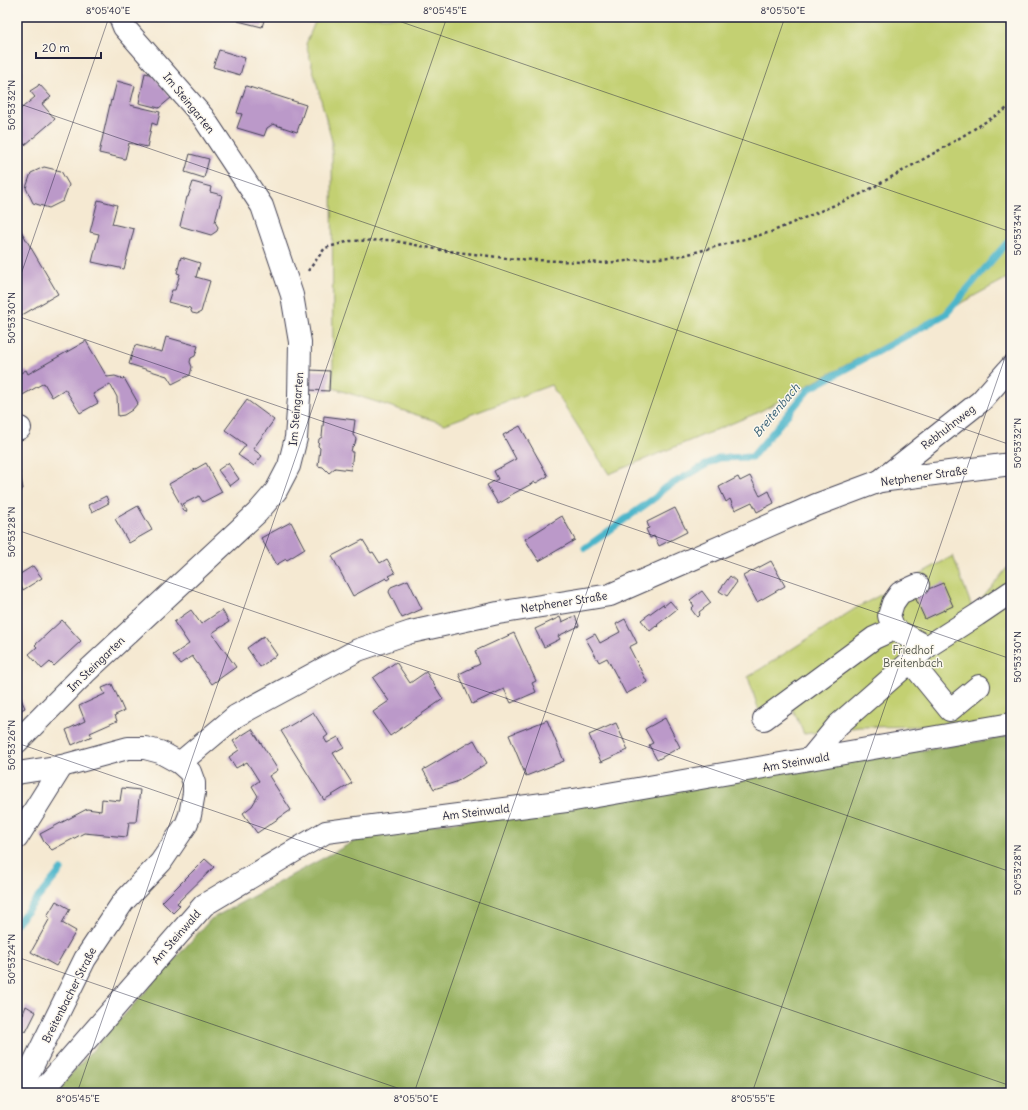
<svg xmlns="http://www.w3.org/2000/svg" width="1028" height="1110" viewBox="0 0 1028 1110" font-family="Delius,sans-serif">
  <rect width="100%" height="100%" fill="#fbf7ec"/>
  <filter id="ink" filterUnits="userSpaceOnUse"><feTurbulence type="fractalNoise" baseFrequency=".025" numOctaves="2"/><feDisplacementMap in="SourceGraphic" scale="8" xChannelSelector="R" yChannelSelector="G"/><feConvolveMatrix kernelMatrix="1 2 1 2 8 2 1 2 1" color-interpolation-filters="sRGB"/></filter>
  <filter id="wash" filterUnits="userSpaceOnUse"><feTurbulence type="fractalNoise" baseFrequency=".012" numOctaves="4" result="noise"/><feDisplacementMap in="SourceGraphic" scale="16" xChannelSelector="R" yChannelSelector="G"/><feGaussianBlur stdDeviation="0.9" result="paint"/><feColorMatrix in="noise" values="0 0 0 0 0 0 0 0 0 0 0 0 0 0 0 0 0 1.4 0 .05"/><feComposite in="paint" operator="in"/></filter>
  <g filter="url(#wash)">
    <rect width="100%" height="100%" fill="#f5e9d2"/>
    <g fill="#c3d072" stroke="#727956">
      <path d="M 317,17 L 1011,17 L 1011,276 L 757,413 L 609,474 L 551,385 L 445,424 L 333,388 L 332,141 L 306,44 Z"/>
      <path d="M 953,556 L 973,610 L 1011,563 L 1011,725 L 859,727 L 804,734 L 788,699 L 759,711 L 748,677 L 856,608 Z"/>
    </g>
    <path fill="#9ab264" stroke="#5e6a50" d="M 1011,735 L 1011,1093 L 54,1093 L 211,919 L 364,836 L 989,740 Z"/>
    <g fill="none" stroke-linecap="round" stroke-linejoin="round">
      <g stroke="#4cb5ca" stroke-width="7">
        <path d="M 585,548 L 656,497 L 663,489 L 718,458 L 752,457 L 809,389 L 946,314 L 1011,238"/>
        <path d="M 17,923 L 61,870"/>
      </g>
    </g>
    <g id="blocks">
      <g fill="#bb99c9">
        <path d="M 239,17 L 265,17 L 262,27 L 238,21 Z"/>
        <path d="M 219,50 L 245,58 L 240,75 L 213,67 Z"/>
        <path d="M 17,69 L 23,72 L 17,85 Z"/>
        <path d="M 145,73 L 153,75 L 171,98 L 159,108 L 139,103 Z"/>
        <path d="M 117,81 L 135,86 L 130,105 L 160,112 L 157,125 L 152,123 L 147,147 L 129,143 L 125,159 L 99,153 L 111,100 L 112,101 Z"/>
        <path d="M 39,84 L 51,97 L 42,104 L 55,119 L 25,145 L 17,135 L 17,112 L 35,97 L 30,91 L 38,86 Z"/>
        <path d="M 246,86 L 306,105 L 297,132 L 273,124 L 267,128 L 264,136 L 237,128 L 242,114 L 237,113 Z"/>
        <path d="M 190,154 L 209,159 L 204,178 L 185,172 Z"/>
        <path d="M 44,167 L 61,171 L 69,185 L 63,201 L 49,208 L 33,203 L 26,188 L 31,173 Z"/>
        <path d="M 193,182 L 211,187 L 210,192 L 222,195 L 215,222 L 218,227 L 217,231 L 211,235 L 180,226 L 187,197 L 188,197 Z"/>
        <path d="M 98,200 L 117,205 L 112,224 L 134,229 L 124,269 L 92,262 L 99,234 L 90,232 Z"/>
        <path d="M 17,224 L 58,294 L 17,318 L 17,280 L 18,279 L 17,270 L 19,268 L 17,264 Z"/>
        <path d="M 181,257 L 200,263 L 196,277 L 210,281 L 201,312 L 197,314 L 192,313 L 190,308 L 168,302 L 172,290 L 175,290 L 180,274 L 177,273 Z"/>
        <path d="M 166,337 L 198,346 L 195,356 L 191,358 L 190,362 L 192,367 L 190,375 L 172,384 L 167,376 L 129,364 L 135,345 L 162,352 Z"/>
        <path d="M 86,341 L 107,377 L 115,376 L 123,379 L 124,378 L 138,403 L 132,410 L 124,415 L 118,416 L 117,397 L 110,384 L 93,394 L 98,403 L 80,413 L 65,389 L 52,397 L 44,383 L 19,397 L 17,394 L 17,375 L 26,370 L 28,374 Z"/>
        <path d="M 310,370 L 330,371 L 329,391 L 309,390 Z"/>
        <path d="M 247,400 L 274,420 L 253,449 L 262,456 L 254,466 L 238,455 L 246,445 L 225,430 Z"/>
        <path d="M 324,416 L 355,420 L 353,435 L 356,439 L 355,444 L 352,447 L 351,452 L 353,452 L 351,470 L 335,468 L 329,473 L 323,467 L 318,466 L 320,448 L 318,446 L 319,439 L 322,437 Z"/>
        <path d="M 520,426 L 548,476 L 536,483 L 535,482 L 509,496 L 510,497 L 498,504 L 487,485 L 498,479 L 494,471 L 516,459 L 503,435 Z"/>
        <path d="M 17,456 L 23,489 L 17,490 Z"/>
        <path d="M 206,463 L 222,492 L 203,502 L 199,496 L 183,504 L 187,511 L 185,512 L 169,484 Z"/>
        <path d="M 228,463 L 239,479 L 230,486 L 218,470 Z"/>
        <path d="M 750,476 L 760,496 L 769,491 L 774,503 L 757,512 L 752,502 L 735,510 L 730,499 L 726,502 L 719,487 L 738,477 L 740,481 Z"/>
        <path d="M 106,496 L 109,503 L 92,512 L 88,505 Z"/>
        <path d="M 138,506 L 152,530 L 129,543 L 115,519 Z"/>
        <path d="M 675,508 L 687,532 L 659,546 L 654,536 L 650,538 L 646,529 L 649,528 L 647,522 Z"/>
        <path d="M 562,516 L 575,540 L 539,561 L 525,539 Z"/>
        <path d="M 291,522 L 305,549 L 287,560 L 286,559 L 276,565 L 261,538 Z"/>
        <path d="M 363,540 L 371,553 L 373,552 L 380,563 L 387,559 L 395,573 L 389,576 L 391,578 L 388,580 L 386,578 L 353,596 L 332,556 Z"/>
        <path d="M 771,561 L 785,586 L 757,602 L 743,576 Z"/>
        <path d="M 33,566 L 42,578 L 23,590 L 17,580 L 17,576 Z"/>
        <path d="M 730,576 L 737,582 L 727,596 L 719,591 Z"/>
        <path d="M 408,580 L 422,609 L 402,618 L 389,592 L 391,587 Z"/>
        <path d="M 943,583 L 953,606 L 925,619 L 914,595 Z"/>
        <path d="M 702,591 L 711,603 L 699,612 L 700,614 L 697,617 L 691,609 L 694,606 L 690,600 Z"/>
        <path d="M 670,601 L 677,609 L 657,625 L 658,626 L 657,627 L 656,626 L 650,631 L 641,620 L 663,604 L 664,606 Z"/>
        <path d="M 191,610 L 201,624 L 222,610 L 229,622 L 212,633 L 236,667 L 212,684 L 192,656 L 180,664 L 173,655 L 189,644 L 174,622 Z"/>
        <path d="M 575,616 L 579,626 L 558,636 L 560,639 L 544,647 L 535,629 L 560,617 L 562,622 Z"/>
        <path d="M 625,619 L 637,643 L 629,647 L 647,682 L 626,694 L 607,658 L 599,662 L 586,639 L 595,634 L 600,643 L 620,632 L 616,624 Z"/>
        <path d="M 62,620 L 81,641 L 54,666 L 50,662 L 42,669 L 29,654 L 37,647 L 35,645 Z"/>
        <path d="M 514,633 L 536,681 L 532,683 L 536,692 L 511,703 L 504,689 L 472,704 L 459,674 L 480,664 L 475,651 Z"/>
        <path d="M 264,636 L 277,655 L 260,667 L 247,648 Z"/>
        <path d="M 396,662 L 410,683 L 426,672 L 443,699 L 390,736 L 373,712 L 389,701 L 373,678 Z"/>
        <path d="M 112,684 L 124,711 L 115,715 L 117,721 L 90,733 L 92,736 L 72,745 L 66,730 L 85,721 L 79,706 L 105,694 L 102,688 Z"/>
        <path d="M 17,690 L 25,708 L 17,712 Z"/>
        <path d="M 313,712 L 328,735 L 324,738 L 327,743 L 338,737 L 344,747 L 333,753 L 352,783 L 324,800 L 281,731 Z"/>
        <path d="M 665,718 L 680,747 L 657,760 L 649,745 L 653,743 L 645,729 Z"/>
        <path d="M 547,720 L 564,761 L 526,776 L 509,735 Z"/>
        <path d="M 616,723 L 628,750 L 601,762 L 589,735 Z"/>
        <path d="M 252,729 L 278,770 L 269,776 L 291,810 L 257,833 L 243,813 L 252,806 L 258,796 L 252,786 L 259,781 L 247,762 L 236,768 L 229,757 L 239,750 L 233,741 Z"/>
        <path d="M 474,740 L 487,763 L 456,782 L 434,789 L 423,770 Z"/>
        <path d="M 122,788 L 140,790 L 136,822 L 129,822 L 127,837 L 84,833 L 52,850 L 44,842 L 40,834 L 87,809 L 101,811 L 102,799 L 120,801 Z"/>
        <path d="M 205,859 L 214,867 L 177,903 L 180,906 L 173,913 L 162,902 Z"/>
        <path d="M 56,901 L 70,909 L 62,923 L 76,931 L 56,966 L 31,952 L 50,918 L 47,916 Z"/>
        <path d="M 26,1006 L 36,1012 L 26,1032 L 17,1028 L 17,1011 L 23,1014 Z"/>
      </g>
    </g>
  </g>
  <g filter="url(#ink)">
    <use href="#blocks" fill-opacity="0" stroke="#424052" stroke-width="1"/>
    <g fill="none" stroke-linecap="round" stroke-linejoin="round">
      <g stroke="#424052" stroke-width="24">
        <g id="minor">
          <path d="M 17,429 L 20,428"/>
          <path d="M 880,481 L 981,401 L 1011,367"/>
          <path d="M 918,585 L 900,593 L 893,603 L 889,616 L 894,629 L 927,647"/>
          <path d="M 911,662 L 950,710 L 979,686"/>
          <path d="M 764,719 L 874,638 L 894,629"/>
          <path d="M 17,742 L 85,673 L 257,513 L 276,491 L 289,466 L 296,438 L 299,397 L 300,342 L 292,295 L 262,206 L 203,117 L 124,27 L 120,17"/>
          <path d="M 810,759 L 838,725 L 927,647 L 977,615 L 1011,592"/>
          <path d="M 180,763 L 236,716 L 358,650 L 411,632 L 498,613 L 610,595 L 816,505 L 880,481 L 1011,464"/>
          <path d="M 17,773 L 62,766 L 128,748 L 145,748 L 160,752 L 180,763 L 190,772 L 194,783 L 194,793 L 190,815 L 186,825 L 161,862 L 123,902 L 85,959 L 19,1093"/>
          <path d="M 17,838 L 62,766"/>
          <path d="M 40,1093 L 204,905 L 326,832 L 574,800 L 1011,724"/>
        </g>
      </g>
      <path stroke="#424052" stroke-width="2.5" stroke-dasharray="3 3" stroke-linecap="butt" d="M 308,271 L 325,248 L 350,241 L 390,240 L 441,250 L 514,259 L 603,263 L 681,256 L 771,232 L 863,193 L 945,147 L 1011,106"/>
      <use href="#minor" stroke="#fff" stroke-width="22"/>
    </g>
  </g>
  <path fill="none" stroke="#22223b" stroke-width="1" stroke-opacity="0.45" d="M 387,17 L 1011,232M 1007,17 L 1011,18M 17,103 L 1011,445M 17,286 L 109,17M 17,316 L 1011,659M 17,530 L 1011,872M 17,743 L 1011,1086M 17,957 L 412,1093M 77,1093 L 447,17M 414,1093 L 785,17M 752,1093 L 1011,340"/>
  <g text-anchor="middle" dominant-baseline="central" stroke-width="3" stroke-linejoin="round" paint-order="stroke">
    <g font-size="11" fill="#22223b" stroke="#fbf7ec">
      <text transform="translate(189 103) rotate(51)">Im Steingarten</text>
      <text transform="translate(296 409) rotate(-85)">Im Steingarten</text>
      <text transform="translate(948 427) rotate(-38)">Rebhuhnweg</text>
      <text transform="translate(924 476) rotate(-8)">Netphener Straße</text>
      <text transform="translate(564 602) rotate(-9)">Netphener Straße</text>
      <text transform="translate(96 664) rotate(-44)">Im Steingarten</text>
      <text transform="translate(796 762) rotate(-10)">Am Steinwald</text>
      <text transform="translate(476 812) rotate(-7)">Am Steinwald</text>
      <text transform="translate(176 937) rotate(-49)">Am Steinwald</text>
      <text transform="translate(69 995) rotate(-63)">Breitenbacher Straße</text>
    </g>
    <g font-size="11" fill="#52564c" stroke="#fbf7ec">
      <text x="913" y="650">Friedhof<tspan x="913" dy="13">Breitenbach</tspan></text>
    </g>
    <g font-size="12" font-style="italic" fill="#335d74" stroke="#fbf7ec">
      <text transform="translate(776 410) rotate(-50)">Breitenbach</text>
    </g>
  </g>
  <rect width="1028" height="1110" fill="none" stroke="#fbf7ec" stroke-width="44"/>
  <path d="M36 52v6h65v-6" fill="none" stroke="#22223b" stroke-width="2"/>
  <text x="42" y="52" font-size="12" fill="#22223b" stroke="#fbf7ec" stroke-width="3" paint-order="stroke">20 m</text>
  <rect x="22" y="22" width="984" height="1066" fill="none" stroke="#22223b" stroke-width="1.5"/>
  <g font-size="10" text-anchor="middle" fill="#22223b">
    <text x="108" y="14">8°05'40"E</text>
    <text x="445" y="14">8°05'45"E</text>
    <text x="783" y="14">8°05'50"E</text>
    <text transform="translate(11 105) rotate(-90)" y="4">50°53'32"N</text>
    <text transform="translate(1017 230) rotate(-90)" y="4">50°53'34"N</text>
    <text transform="translate(11 318) rotate(-90)" y="4">50°53'30"N</text>
    <text transform="translate(1017 443) rotate(-90)" y="4">50°53'32"N</text>
    <text transform="translate(11 532) rotate(-90)" y="4">50°53'28"N</text>
    <text transform="translate(1017 657) rotate(-90)" y="4">50°53'30"N</text>
    <text transform="translate(11 745) rotate(-90)" y="4">50°53'26"N</text>
    <text transform="translate(1017 870) rotate(-90)" y="4">50°53'28"N</text>
    <text transform="translate(11 959) rotate(-90)" y="4">50°53'24"N</text>
    <text x="78" y="1102">8°05'45"E</text>
    <text x="416" y="1102">8°05'50"E</text>
    <text x="753" y="1102">8°05'55"E</text>
  </g>
</svg>
